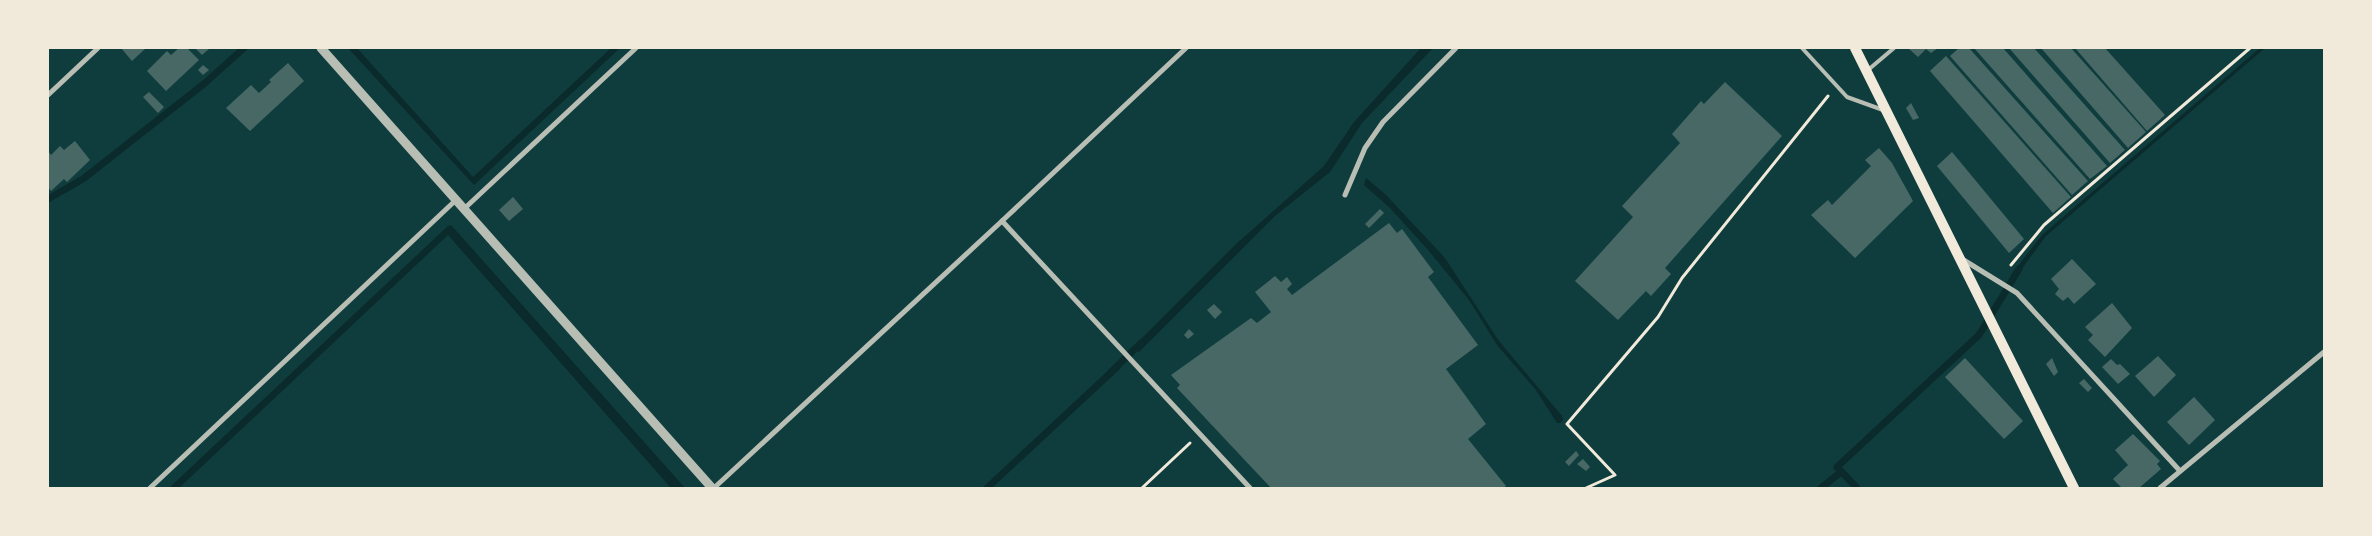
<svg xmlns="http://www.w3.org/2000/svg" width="2372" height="536" viewBox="0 0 2372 536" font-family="Mulish,sans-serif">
  <rect width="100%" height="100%" fill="#0f3d3e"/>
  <g fill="#0a2a2b">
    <path d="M 348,48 L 357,48 L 473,177 L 611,48 L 620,48 L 474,185 Z"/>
    <path d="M 1421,48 L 1433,48 L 1362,123 L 1330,172 L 1275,216 L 1139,352 L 1133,347 L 1235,245 L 1324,166 L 1354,122 Z"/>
    <path d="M 2260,48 L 2265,48 L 2046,236 L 2015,278 L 2011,275 L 2042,235 Z"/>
    <path d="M 1366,178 L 1385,194 L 1445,258 L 1499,341 L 1562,416 L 1563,420 L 1560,423 L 1557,423 L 1536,390 L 1497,345 L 1469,300 L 1429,251 L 1390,208 L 1364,185 Z"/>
    <path d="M 449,225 L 452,226 L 685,488 L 671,488 L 448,235 L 179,488 L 169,488 Z"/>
    <path d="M 1115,364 L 1121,368 L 992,488 L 982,488 Z"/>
  </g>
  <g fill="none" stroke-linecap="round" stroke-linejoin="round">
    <g stroke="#0a2a2b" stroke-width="7">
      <path d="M 48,199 L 83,179 L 205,83 L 244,48"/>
      <path d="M 1111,372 L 1141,343"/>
      <path d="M 1821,488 L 1841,472"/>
      <path d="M 1857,488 L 1837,467 L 1979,335 L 2019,269"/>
    </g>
  </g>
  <g fill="#486865">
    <path d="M 121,48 L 146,48 L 132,61 Z"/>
    <path d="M 179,48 L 187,48 L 199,60 L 166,91 L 147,71 L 167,51 L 171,55 Z"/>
    <path d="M 195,48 L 210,48 L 202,55 Z"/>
    <path d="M 1908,48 L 1938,48 L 1931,53 L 1926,49 L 1918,57 Z"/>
    <path d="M 1959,48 L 1969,48 L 2088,181 L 2072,195 L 1950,56 Z"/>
    <path d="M 1974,48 L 2003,48 L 2107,166 L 2090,179 Z"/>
    <path d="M 2009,48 L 2034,48 L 2125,150 L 2110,163 Z"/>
    <path d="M 2041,48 L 2071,48 L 2146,132 L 2128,148 Z"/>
    <path d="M 2075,48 L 2105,48 L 2165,115 L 2147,131 Z"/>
    <path d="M 1946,56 L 2071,197 L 2053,213 L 1930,71 Z"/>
    <path d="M 288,63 L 304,81 L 250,131 L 226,108 L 251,85 L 259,93 L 271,82 L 269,80 Z"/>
    <path d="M 203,65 L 209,70 L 203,75 L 198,70 Z"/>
    <path d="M 1725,82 L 1782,136 L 1665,268 L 1671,274 L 1651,296 L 1646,291 L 1618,320 L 1575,281 L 1633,217 L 1622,206 L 1680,143 L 1672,134 L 1701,101 L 1704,104 Z"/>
    <path d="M 149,92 L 164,107 L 158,113 L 143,97 Z"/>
    <path d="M 1911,103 L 1919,118 L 1913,120 L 1906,108 Z"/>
    <path d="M 75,141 L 90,160 L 67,182 L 64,179 L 51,191 L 48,187 L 48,151 L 51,155 L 60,146 L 64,150 Z"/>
    <path d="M 1879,148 L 1892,163 L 1913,201 L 1855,258 L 1811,215 L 1828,200 L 1832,205 L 1871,166 L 1865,160 Z"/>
    <path d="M 1952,152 L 2024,239 L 2009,253 L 1937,166 Z"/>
    <path d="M 513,197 L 523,209 L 509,221 L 499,210 Z"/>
    <path d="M 1380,209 L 1384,213 L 1369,228 L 1365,224 Z"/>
    <path d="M 1389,223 L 1397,233 L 1402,229 L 1434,272 L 1428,277 L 1478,345 L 1446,369 L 1486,424 L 1468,439 L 1506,486 L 1503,488 L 1271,488 L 1177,388 L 1180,385 L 1171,375 L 1251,318 L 1257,323 L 1271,312 L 1255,292 L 1275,276 L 1281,282 L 1287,277 L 1292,284 L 1287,289 L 1292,295 Z"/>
    <path d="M 2072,259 L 2096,284 L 2074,304 L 2068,297 L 2063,301 L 2055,294 L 2059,289 L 2051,279 Z"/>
    <path d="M 2112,303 L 2132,328 L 2105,357 L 2088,340 L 2093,335 L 2085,327 Z"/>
    <path d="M 1214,304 L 1222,312 L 1215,319 L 1207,310 Z"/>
    <path d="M 1189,329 L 1194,334 L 1188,339 L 1184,335 Z"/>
    <path d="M 2158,356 L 2176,375 L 2154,397 L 2135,376 Z"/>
    <path d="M 1965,358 L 2023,421 L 2004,439 L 1945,377 Z"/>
    <path d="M 2052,358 L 2058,372 L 2054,376 L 2046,364 Z"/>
    <path d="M 2111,359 L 2117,365 L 2120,364 L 2130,374 L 2118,384 L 2102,367 Z"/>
    <path d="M 2084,379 L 2092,388 L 2088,392 L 2079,383 Z"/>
    <path d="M 2194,397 L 2215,420 L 2189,445 L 2167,422 Z"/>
    <path d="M 2133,434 L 2160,461 L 2157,464 L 2161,469 L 2139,488 L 2122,488 L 2113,479 L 2128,465 L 2115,450 Z"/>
    <path d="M 1576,451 L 1579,455 L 1569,466 L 1565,462 Z"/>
    <path d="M 1583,459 L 1590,467 L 1586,471 L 1577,464 Z"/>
  </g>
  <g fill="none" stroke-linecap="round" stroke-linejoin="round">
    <g stroke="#f1e9da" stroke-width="3">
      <path d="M 2011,265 L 2044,225 L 2250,48"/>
      <path d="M 1142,488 L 1190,443"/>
      <path d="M 1586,488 L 1615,475 L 1567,424 L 1658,317 L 1682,278 L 1828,96"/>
    </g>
    <g stroke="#b8beb3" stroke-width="4">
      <path d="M 1802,48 L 1847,97 L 1883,110"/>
      <path d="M 1868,70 L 1894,48"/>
    </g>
    <g stroke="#b8beb3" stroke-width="5">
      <path d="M 48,95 L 98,48"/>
      <path d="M 1345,195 L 1365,148 L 1383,122 L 1456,48"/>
      <path d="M 465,208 L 636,48"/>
      <path d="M 1002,221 L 1250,488"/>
      <path d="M 1962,259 L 2017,293 L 2180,471"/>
      <path d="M 150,488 L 457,199"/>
      <path d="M 714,488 L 1002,221 L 1186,48"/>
      <path d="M 2160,488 L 2324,352"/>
    </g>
    <path stroke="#b8beb3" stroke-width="9" d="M 321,48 L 712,488"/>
    <path stroke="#f1e9da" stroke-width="10" d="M 1855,48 L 2074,488"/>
  </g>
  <rect width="2372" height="536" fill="none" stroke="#f1e9da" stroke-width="98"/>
</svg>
